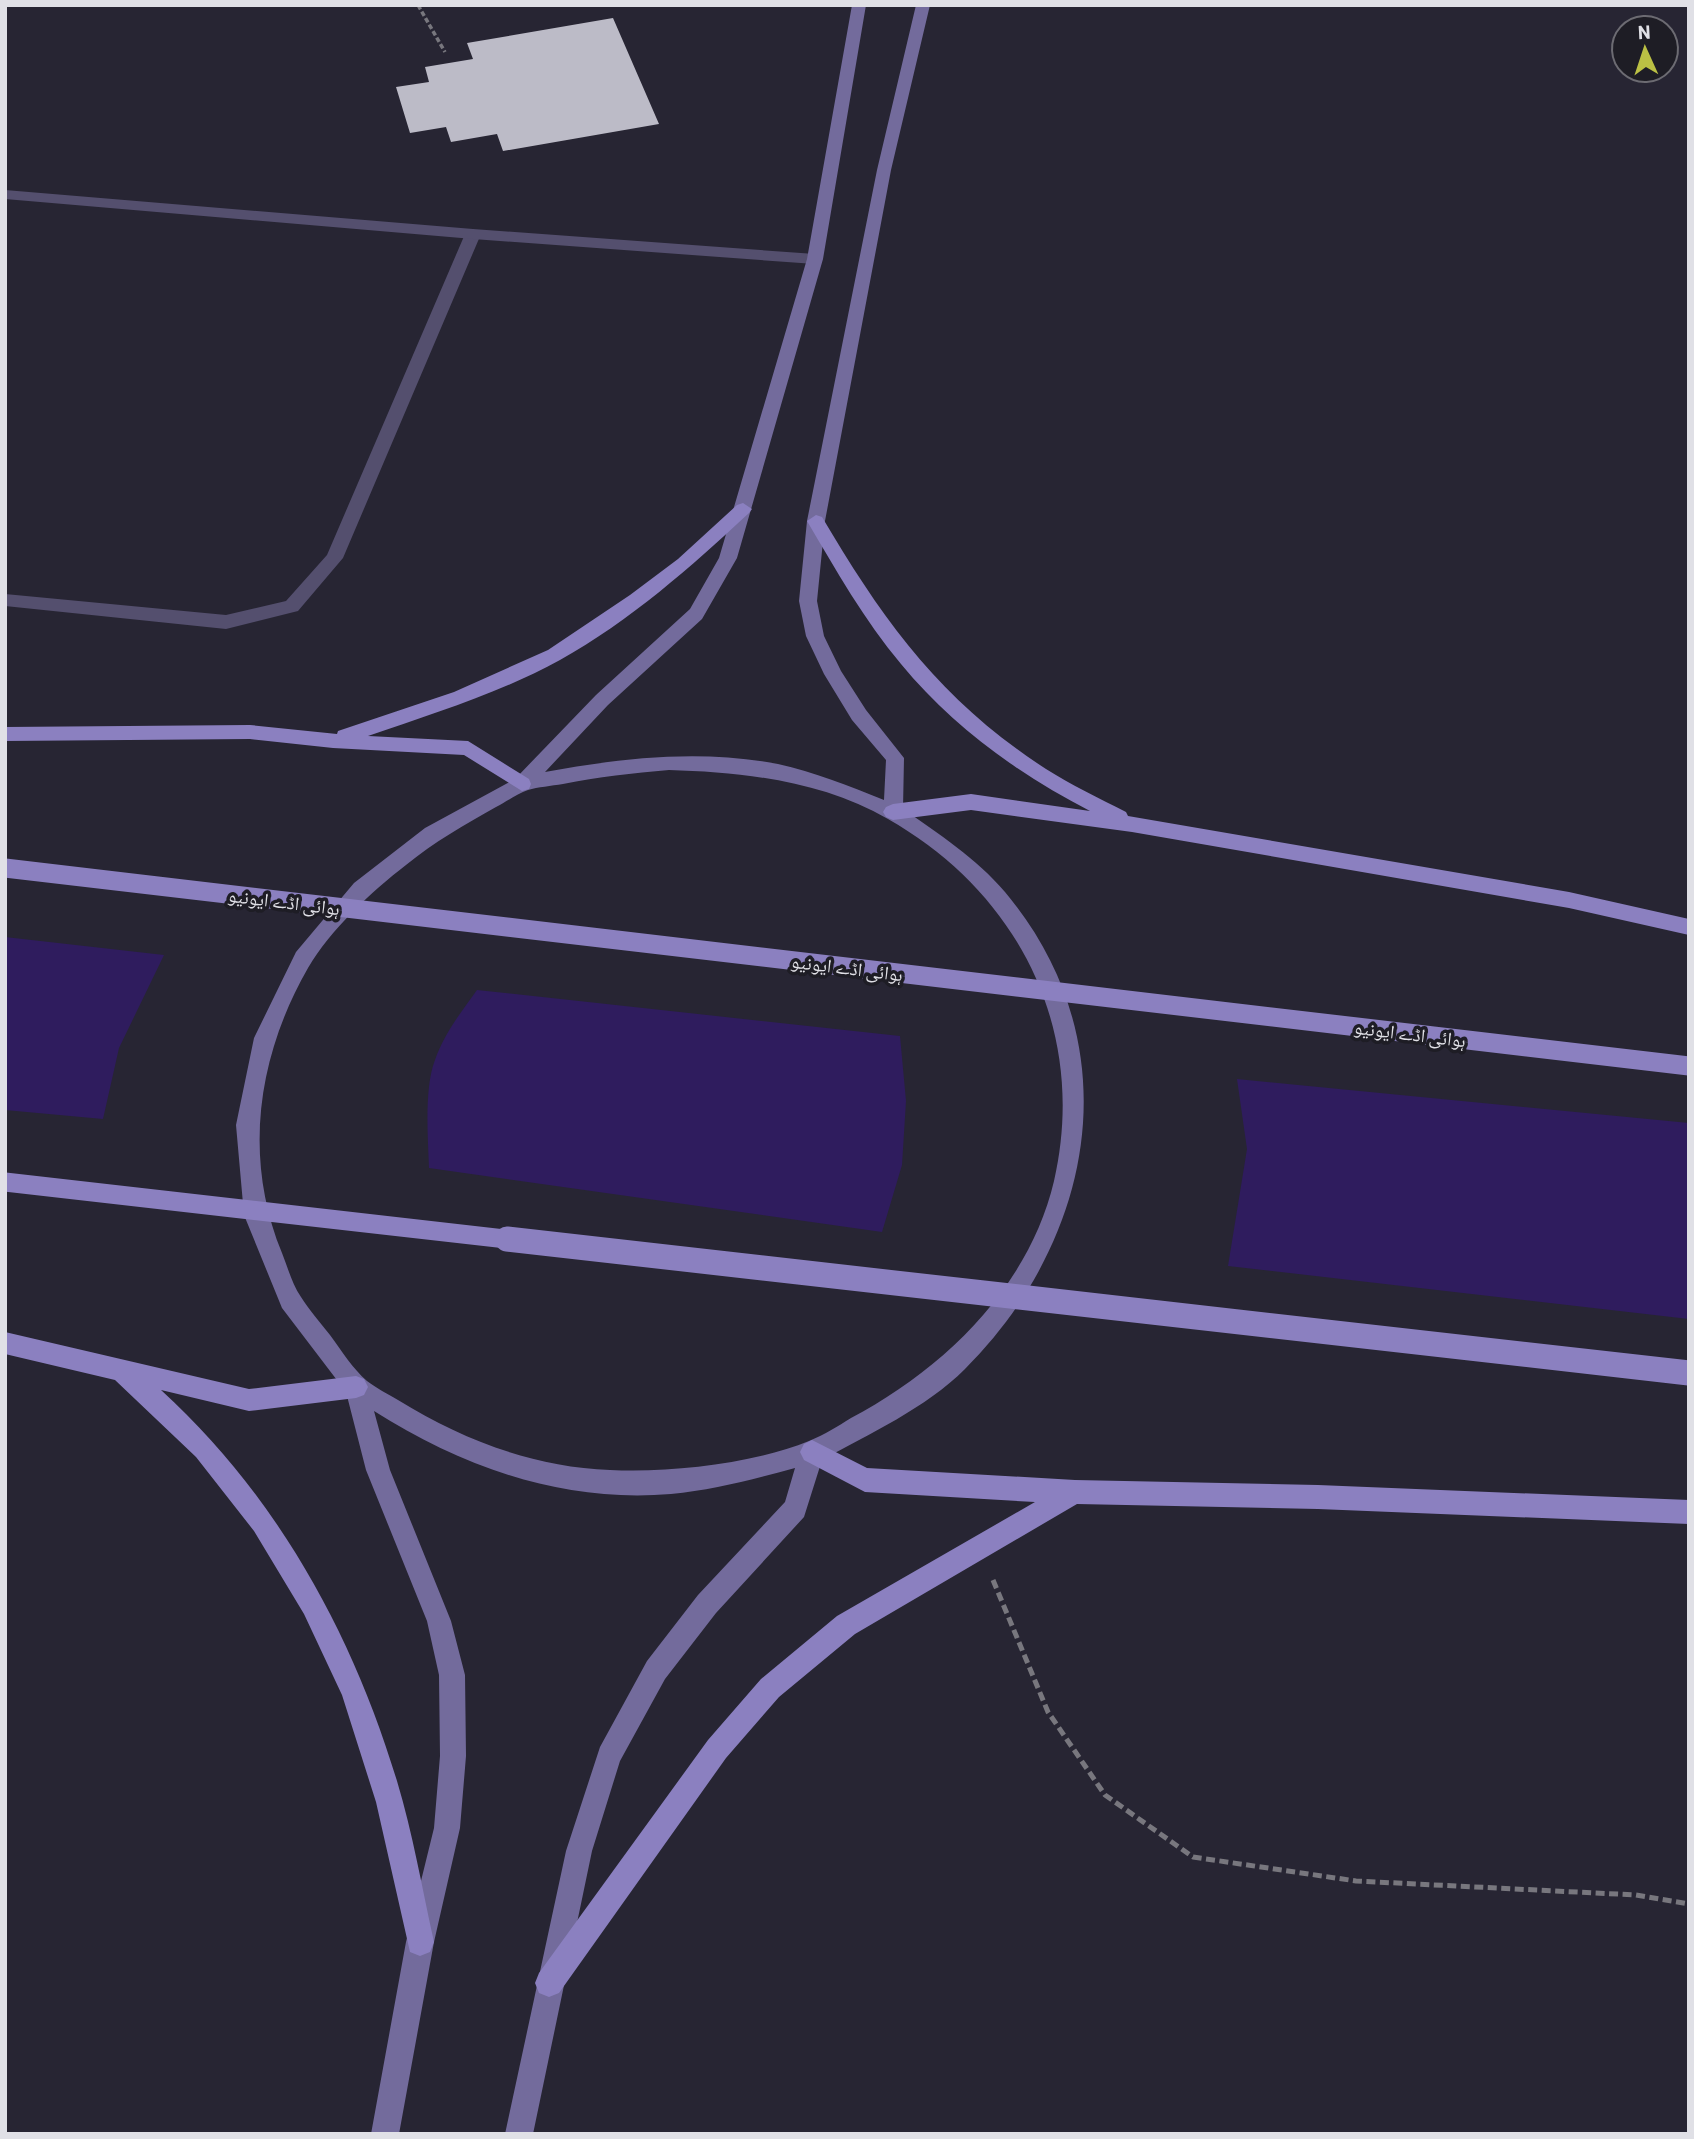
<svg xmlns="http://www.w3.org/2000/svg" width="1694" height="2139" viewBox="0 0 1694 2139" font-family="Barlow,'Noto Naskh Arabic',sans-serif">
  <rect width="100%" height="100%" fill="#1e1d25"/>
  <path fill="#272533" fill-rule="evenodd" d="M 5,5 L 1689,5 L 1689,2134 L 5,2134 ZM 1624,28 L 1666,28 L 1666,70 L 1624,70 Z"/>
  <g fill="#2f1c5e">
    <path d="M 5,937 L 164,955 L 119,1048 L 103,1119 L 5,1110 Z"/>
    <path d="M 477,990 L 900,1036 L 906,1101 L 902,1165 L 882,1232 L 429,1168 C 428,1138 424,1088 435,1060 C 444,1034 461,1012 477,990 Z"/>
    <path d="M 1237,1079 L 1689,1123 L 1689,1319 L 1228,1266 L 1247,1149 Z"/>
  </g>
  <path fill="#bcbbc7" d="M 613,18 L 659,124 L 503,151 L 497,134 L 451,142 L 446,127 L 410,133 L 396,87 L 429,82 L 425,67 L 473,59 L 467,43 Z"/>
  <g fill="none" stroke-linecap="round" stroke-linejoin="round">
    <path stroke="#78777e" stroke-width="3.5" stroke-dasharray="5 2.5" stroke-linecap="butt" d="M 418,5 L 445,52"/>
    <path stroke="#78777e" stroke-width="5" stroke-dasharray="9 4.5" stroke-linecap="butt" d="M 993,1580 L 1048,1712 L 1105,1795 L 1193,1857 L 1356,1881 L 1636,1895 L 1689,1904"/>
    <path fill="#544f6e" fill-rule="evenodd" d="M 473,229 L 481,234 L 343,558 L 298,611 L 226,629 L 5,606 L 5,594 L 226,615 L 286,601 L 327,555 L 465,234 Z"/>
    <path fill="#544f6e" fill-rule="evenodd" d="M 5,190 L 473,229 L 815,254 L 823,259 L 815,264 L 473,239 L 5,199 Z"/>
    <path fill="#736b9c" fill-rule="evenodd" d="M 852,5 L 866,5 L 823,259 L 737,558 L 702,619 L 608,705 L 545,772 C 622,758 699,749 778,764 C 814,772 849,786 884,800 L 886,760 L 852,720 L 824,674 L 806,636 L 799,601 L 807,521 L 877,170 L 916,5 L 930,5 L 891,170 L 825,521 L 817,601 L 824,636 L 841,671 L 866,710 L 904,758 L 903,809 C 939,834 976,858 1005,892 C 1131,1042 1097,1237 965,1369 C 926,1408 869,1434 822,1460 L 804,1517 L 716,1613 L 665,1679 L 620,1761 L 592,1851 L 533,2134 L 505,2134 L 566,1851 L 600,1747 L 647,1661 L 698,1595 L 785,1502 L 795,1468 C 754,1479 713,1490 671,1494 C 563,1503 464,1468 374,1411 L 390,1470 L 451,1621 L 465,1675 L 466,1756 L 460,1828 L 434,1942 L 399,2134 L 371,2134 L 406,1942 L 434,1828 L 440,1756 L 439,1675 L 427,1621 L 366,1470 L 346,1392 L 282,1308 L 244,1215 L 236,1125 L 254,1038 L 296,952 L 354,883 L 425,828 L 515,779 L 596,695 L 690,609 L 719,558 L 807,259 ZM 669,770 C 743,772 822,781 888,819 C 1020,894 1088,1032 1054,1181 C 1029,1287 944,1369 851,1418 C 838,1426 824,1435 809,1441 C 753,1464 670,1473 610,1470 C 533,1467 463,1440 398,1400 C 388,1394 376,1388 367,1381 C 353,1369 341,1350 330,1335 C 320,1322 309,1310 301,1297 C 292,1284 288,1268 282,1253 C 243,1158 257,1057 308,968 C 331,929 371,892 406,865 C 434,842 464,825 496,807 C 506,802 517,794 528,790 C 538,787 551,786 563,784 C 598,777 633,773 669,770 Z"/>
    <g fill="#8b80c0" fill-rule="evenodd">
      <path d="M 743,503 L 752,509 L 749,513 C 691,567 630,621 560,660 C 500,693 432,714 368,736 L 468,741 L 529,779 L 531,784 L 529,789 L 522,791 L 464,755 L 333,748 L 250,739 L 5,741 L 5,727 L 250,725 L 337,734 L 338,731 L 454,692 L 548,650 L 630,595 L 678,559 L 737,505 Z"/>
      <path d="M 816,515 L 822,517 C 884,622 941,701 1046,769 C 1071,785 1099,798 1126,812 L 1128,816 L 1569,892 L 1689,919 L 1689,935 L 1569,908 L 1132,832 L 971,810 L 893,820 L 886,817 L 883,812 L 886,807 L 893,804 L 971,794 L 1090,811 C 1018,774 952,726 901,664 C 864,620 836,570 807,521 Z"/>
      <path d="M 5,1332 L 249,1389 L 356,1376 L 364,1379 L 368,1387 L 364,1395 L 356,1398 L 249,1411 L 161,1390 C 276,1495 352,1632 397,1781 C 413,1834 422,1888 434,1942 L 430,1952 L 420,1956 L 410,1952 L 376,1802 L 342,1695 L 304,1614 L 254,1531 L 196,1457 L 115,1380 L 5,1354 Z"/>
      <path d="M 812,1440 L 867,1468 L 1075,1480 L 1318,1485 L 1689,1500 L 1689,1524 L 1318,1509 L 1077,1504 L 855,1634 L 779,1697 L 726,1758 L 559,1993 L 549,1997 L 539,1993 L 535,1983 L 539,1973 L 708,1740 L 761,1679 L 837,1616 L 1035,1502 L 865,1492 L 804,1460 L 800,1452 L 804,1444 Z"/>
    </g>
    <g stroke="#8b80c0" stroke-width="19">
      <path d="M 5,868 L 1689,1066"/>
      <path d="M 5,1182 L 523,1241"/>
    </g>
    <path stroke="#8b80c0" stroke-width="25" d="M 507,1239 L 1689,1373"/>
  </g>
  <g text-anchor="middle" dominant-baseline="central" stroke-width="7" stroke-linejoin="round" paint-order="stroke">
    <g font-size="19" fill="#e0e0e6" stroke="#1e1d25">
      <text transform="translate(284 901) rotate(7)">ہوائی اڈے ایونیو</text>
      <text transform="translate(847 967) rotate(7)">ہوائی اڈے ایونیو</text>
      <text transform="translate(1410 1033) rotate(7)">ہوائی اڈے ایونیو</text>
    </g>
  </g>
  <rect width="1694" height="2139" fill="none" stroke="#e0e0e6" stroke-width="14"/>
  <g transform="translate(1645 49) rotate(357)"><circle r="33" fill="#1e1d25" stroke="#6c6b72" stroke-width="2"/>
  <path d="M0-5L12 26L0 18L-12 26Z" fill="#bbc044"/>
  <text y="-10" font-size="19" font-weight="bold" text-anchor="middle" fill="#e0e0e6">N</text>
  </g>
</svg>
